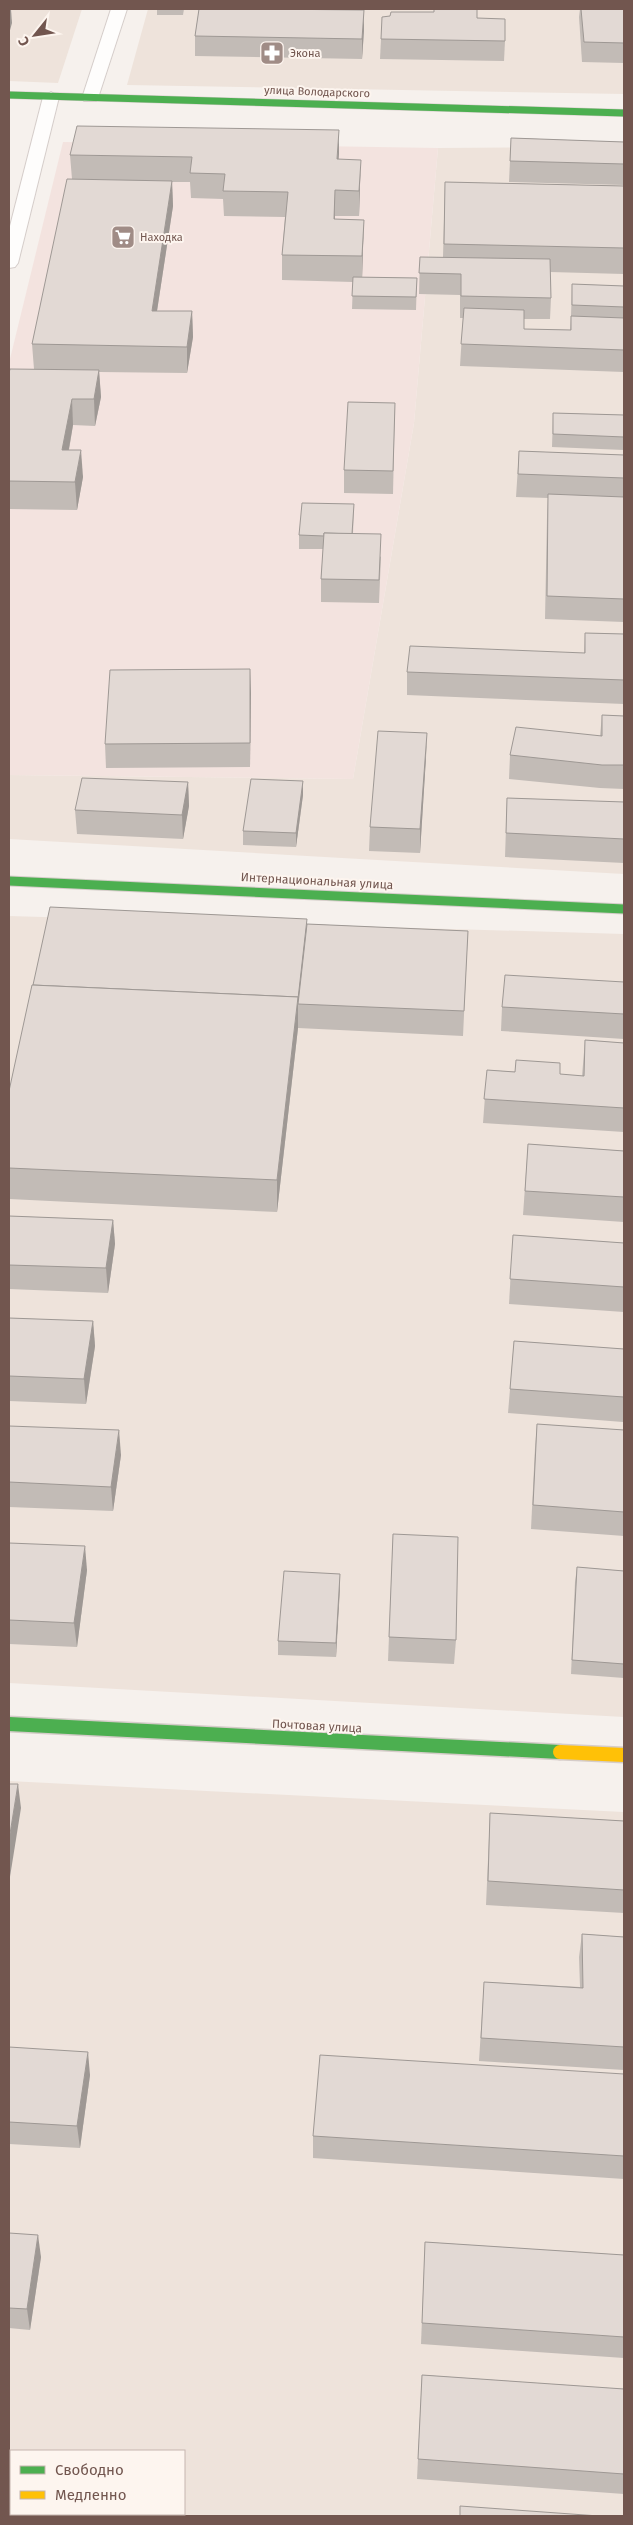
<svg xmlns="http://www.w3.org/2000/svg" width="633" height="2525" viewBox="0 0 633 2525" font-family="'Fira Sans',sans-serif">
  <rect width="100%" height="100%" fill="#f6f1ed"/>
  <g fill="#eee3db" fill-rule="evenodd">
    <path d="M 9,9 L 82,9 L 58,83 L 9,81 Z"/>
    <path d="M 148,9 L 624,9 L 624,94 L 127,85 Z"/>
    <path d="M 624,147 L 624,874 L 9,839 L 9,775 L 353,779 L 414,423 L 438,148 Z"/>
    <path d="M 9,916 L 624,934 L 624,1717 L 9,1683 Z"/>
    <path d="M 9,1781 L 624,1812 L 624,2516 L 9,2516 ZM 11,2451 L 184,2451 L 184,2514 L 11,2514 Z"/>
  </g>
  <path fill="#f3e3df" d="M 63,142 L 438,148 L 414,423 L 353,779 L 9,775 L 9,363 Z"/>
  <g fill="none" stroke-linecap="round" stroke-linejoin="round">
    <g stroke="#d5cdca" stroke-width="2">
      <g id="street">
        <path d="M 111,9 L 127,9 L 98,98 L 96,101 L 84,101 L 82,98 Z"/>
        <path d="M 51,92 L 59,97 L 18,263 L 15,267 L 9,268 L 9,230 L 43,97 Z"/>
      </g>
    </g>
    <g stroke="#d5ccc9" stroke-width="8">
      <path id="fast-far2" d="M 9,95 L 624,113"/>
    </g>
    <g stroke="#d5ccc9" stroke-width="11">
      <path id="fast-far1" d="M 9,881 L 624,909"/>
    </g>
    <g stroke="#d5ccc9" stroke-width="17">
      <path id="fast" d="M 9,1724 L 560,1752"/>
    </g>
    <g stroke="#d5ccc9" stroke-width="17">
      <path id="slow" d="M 560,1752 L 624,1755"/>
    </g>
    <use href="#street" fill="#fefdfc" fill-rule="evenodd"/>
    <use href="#fast-far2" stroke="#4caf50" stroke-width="7"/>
    <use href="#fast-far1" stroke="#4caf50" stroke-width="9"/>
    <use href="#fast" stroke="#4caf50" stroke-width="14"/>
    <use href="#slow" stroke="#ffc107" stroke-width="14"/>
  </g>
  <g fill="#c2bbb6">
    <path d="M 157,9 L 184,9 L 183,15 L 157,15 Z"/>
    <path d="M 199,9 L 320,9 L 319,10 L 364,30 L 362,59 L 195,56 L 195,36 Z"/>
    <path d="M 580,9 L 624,9 L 624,63 L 582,62 L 579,17 Z"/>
    <path d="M 477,18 L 505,41 L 504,61 L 380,59 L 381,39 Z"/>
    <path d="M 511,138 L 624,142 L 624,185 L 509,182 Z"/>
    <path d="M 70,155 L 339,159 L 360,185 L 359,216 L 335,216 L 335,219 L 364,220 L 362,277 L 417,278 L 416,310 L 352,309 L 353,282 L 282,280 L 282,255 L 285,217 L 224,216 L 223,199 L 191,198 L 190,182 L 172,182 L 173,206 L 157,311 L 192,311 L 193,337 L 187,373 L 99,372 L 101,397 L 95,426 L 73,425 L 69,450 L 83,477 L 77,510 L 9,509 L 9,373 L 34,369 L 32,344 L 72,179 Z"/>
    <path d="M 445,182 L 624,186 L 624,274 L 550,272 L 551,298 L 550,319 L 524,319 L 524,329 L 570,330 L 571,316 L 572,284 L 624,286 L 624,372 L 460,366 L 463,318 L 460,318 L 460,295 L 419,294 L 420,257 L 443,257 Z"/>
    <path d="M 395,403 L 393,494 L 344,493 L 344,470 Z"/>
    <path d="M 553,413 L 624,415 L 624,450 L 552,447 Z"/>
    <path d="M 519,451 L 624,455 L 624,622 L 545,619 L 547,517 L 548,498 L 516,497 Z"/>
    <path d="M 354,504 L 353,534 L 381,557 L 379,603 L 321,602 L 321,579 L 323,549 L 299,549 L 299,535 Z"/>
    <path d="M 585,633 L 624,634 L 624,704 L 407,695 L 407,672 L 584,653 Z"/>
    <path d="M 250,669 L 250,767 L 106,768 L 105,744 Z"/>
    <path d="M 602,715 L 624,716 L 624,789 L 600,788 L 509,779 L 510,755 L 600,736 Z"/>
    <path d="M 426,757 L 420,853 L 369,851 L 370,827 Z"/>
    <path d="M 303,781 L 303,795 L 296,847 L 243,845 L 243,831 Z"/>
    <path d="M 188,782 L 189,806 L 183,839 L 77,834 L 75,810 Z"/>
    <path d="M 507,798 L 624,802 L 624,863 L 505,857 Z"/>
    <path d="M 307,924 L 468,931 L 463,1036 L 298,1028 L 277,1212 L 9,1199 L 9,1091 Z"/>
    <path d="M 624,982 L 624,1039 L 501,1031 L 502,1007 Z"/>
    <path d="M 585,1040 L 624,1043 L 624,1132 L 483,1123 L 487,1070 L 582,1076 Z"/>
    <path d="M 528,1144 L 624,1151 L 624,1222 L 523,1215 Z"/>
    <path d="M 9,1216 L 113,1220 L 115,1244 L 108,1293 L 9,1289 Z"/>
    <path d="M 513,1235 L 624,1243 L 624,1312 L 509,1304 Z"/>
    <path d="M 9,1318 L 93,1321 L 95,1346 L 86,1404 L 9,1401 Z"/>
    <path d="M 514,1341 L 624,1349 L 624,1412 L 623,1422 L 508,1413 Z"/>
    <path d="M 537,1424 L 624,1430 L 624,1536 L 531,1529 L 535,1448 Z"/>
    <path d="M 9,1426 L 121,1455 L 113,1511 L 9,1507 Z"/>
    <path d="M 393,1534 L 456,1640 L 454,1664 L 388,1661 Z"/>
    <path d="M 9,1543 L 87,1570 L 77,1647 L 9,1644 Z"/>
    <path d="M 577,1567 L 624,1571 L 624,1678 L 571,1674 L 575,1582 Z"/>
    <path d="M 340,1574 L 336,1657 L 278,1655 L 278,1641 Z"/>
    <path d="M 490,1813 L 624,1821 L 624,1913 L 486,1905 L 489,1837 Z"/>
    <path d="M 582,1934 L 624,1937 L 624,2070 L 479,2061 L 484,1982 L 580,1987 L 579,1957 Z"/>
    <path d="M 9,2047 L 90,2075 L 80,2148 L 9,2144 Z"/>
    <path d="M 624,2074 L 624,2179 L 313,2158 L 313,2136 Z"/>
    <path d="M 9,2233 L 41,2257 L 30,2330 L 9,2328 Z"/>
    <path d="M 425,2242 L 624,2255 L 624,2358 L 421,2344 Z"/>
    <path d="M 422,2375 L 624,2389 L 624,2494 L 417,2479 Z"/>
  </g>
  <g fill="#9e9894">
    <path d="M 9,9 L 11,9 L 12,23 L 9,34 Z"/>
    <path d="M 364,10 L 364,30 L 362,59 L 362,39 Z"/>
    <path d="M 339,130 L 339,154 L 337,184 L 337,159 Z"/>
    <path d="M 361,160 L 360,185 L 359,216 L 359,191 Z"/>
    <path d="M 172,181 L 173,206 L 153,337 L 152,311 Z"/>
    <path d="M 335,190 L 335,216 L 334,245 L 334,219 Z"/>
    <path d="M 364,220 L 363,245 L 362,282 L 362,256 Z"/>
    <path d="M 192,311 L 193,337 L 187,373 L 187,347 Z"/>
    <path d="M 99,370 L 101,397 L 95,426 L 94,399 Z"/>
    <path d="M 72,399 L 73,425 L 64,477 L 62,450 Z"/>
    <path d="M 81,450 L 83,477 L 77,510 L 75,482 Z"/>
    <path d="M 250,669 L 251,693 L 250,767 Z"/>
    <path d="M 427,733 L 426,757 L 420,853 L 420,829 Z"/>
    <path d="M 303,781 L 303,795 L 296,847 L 296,833 Z"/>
    <path d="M 188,782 L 189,806 L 183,839 L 182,815 Z"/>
    <path d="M 307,919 L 307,948 L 298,1004 L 298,1028 L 277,1212 L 277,1180 Z"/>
    <path d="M 113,1220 L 115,1244 L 108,1293 L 106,1268 Z"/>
    <path d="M 93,1321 L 95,1346 L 86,1404 L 84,1379 Z"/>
    <path d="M 119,1430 L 121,1455 L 113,1511 L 111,1487 Z"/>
    <path d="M 85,1546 L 87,1570 L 77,1647 L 74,1623 Z"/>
    <path d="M 340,1574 L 340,1588 L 336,1657 L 336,1643 Z"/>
    <path d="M 18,1784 L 21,1808 L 9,1883 L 9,1840 Z"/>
    <path d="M 88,2052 L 90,2075 L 80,2148 L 77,2126 Z"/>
    <path d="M 38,2235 L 41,2257 L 30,2330 L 27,2309 Z"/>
  </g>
  <g fill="#e2d9d4" stroke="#9e9894">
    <path d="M 199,9 L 262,9 L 364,10 L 362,39 L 195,36 Z"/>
    <path d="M 434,9 L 477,9 L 477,18 L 505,19 L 505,41 L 381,39 L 382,17 L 390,16 L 391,12 L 434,12 Z"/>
    <path d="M 581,9 L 624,9 L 624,43 L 584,42 Z"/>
    <path d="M 77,126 L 339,130 L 337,159 L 361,160 L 359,191 L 335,190 L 334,219 L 364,220 L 362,256 L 282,255 L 288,192 L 223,191 L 225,174 L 190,173 L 192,157 L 70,155 Z"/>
    <path d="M 511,138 L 624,142 L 624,164 L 510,161 Z"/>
    <path d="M 67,179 L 172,181 L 152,311 L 192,311 L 187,347 L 32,344 Z"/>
    <path d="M 445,182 L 624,186 L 624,248 L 444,244 Z"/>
    <path d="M 420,257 L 550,259 L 551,298 L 461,296 L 461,274 L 419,273 Z"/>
    <path d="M 353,277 L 417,278 L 416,297 L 352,296 Z"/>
    <path d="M 572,284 L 624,286 L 624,307 L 572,305 Z"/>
    <path d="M 464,308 L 524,310 L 524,329 L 571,330 L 571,316 L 624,318 L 624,350 L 461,344 Z"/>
    <path d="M 10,369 L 99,370 L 94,399 L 72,399 L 62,450 L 81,450 L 75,482 L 9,481 L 9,373 Z"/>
    <path d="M 348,402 L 395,403 L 393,471 L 344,470 Z"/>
    <path d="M 553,413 L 624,415 L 624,437 L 553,434 Z"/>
    <path d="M 519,451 L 624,455 L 624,478 L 518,474 Z"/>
    <path d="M 548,494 L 624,497 L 624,599 L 547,596 Z"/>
    <path d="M 302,503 L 354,504 L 352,534 L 324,533 L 324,536 L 299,535 Z"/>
    <path d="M 324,533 L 381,534 L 379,580 L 321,579 Z"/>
    <path d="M 585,633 L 624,634 L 624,680 L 407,672 L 410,646 L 585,653 Z"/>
    <path d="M 250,669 L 250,743 L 105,744 L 110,670 Z"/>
    <path d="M 602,715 L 624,716 L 624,765 L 602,765 L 510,755 L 516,727 L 602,736 Z"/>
    <path d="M 378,731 L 427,733 L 420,829 L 370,827 Z"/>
    <path d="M 82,778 L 188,782 L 182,815 L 75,810 Z"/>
    <path d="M 251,779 L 303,781 L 296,833 L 243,831 Z"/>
    <path d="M 507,798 L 624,802 L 624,839 L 506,833 Z"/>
    <path d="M 50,907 L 307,919 L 298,999 L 298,997 L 33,985 Z"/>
    <path d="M 307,924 L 468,931 L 464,1011 L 298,1004 Z"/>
    <path d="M 505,975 L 624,982 L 624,1014 L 502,1007 Z"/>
    <path d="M 32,985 L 298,997 L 277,1180 L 9,1168 L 9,1091 Z"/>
    <path d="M 585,1040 L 624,1043 L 624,1108 L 484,1099 L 487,1070 L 515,1072 L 516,1060 L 560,1063 L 560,1074 L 584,1076 Z"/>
    <path d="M 528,1144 L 624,1151 L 624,1197 L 525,1191 Z"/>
    <path d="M 9,1216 L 113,1220 L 106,1268 L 9,1265 Z"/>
    <path d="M 513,1235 L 624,1243 L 624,1287 L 510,1279 Z"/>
    <path d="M 9,1318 L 93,1321 L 84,1379 L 9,1376 Z"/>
    <path d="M 514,1341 L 624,1349 L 624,1397 L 510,1389 Z"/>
    <path d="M 537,1424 L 624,1430 L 624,1512 L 533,1505 Z"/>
    <path d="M 9,1426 L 119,1430 L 111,1487 L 9,1482 Z"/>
    <path d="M 393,1534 L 458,1537 L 456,1640 L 389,1637 Z"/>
    <path d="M 9,1543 L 85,1546 L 74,1623 L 9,1620 Z"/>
    <path d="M 577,1567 L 624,1571 L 624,1664 L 572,1660 Z"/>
    <path d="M 284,1571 L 340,1574 L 336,1643 L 278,1641 Z"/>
    <path d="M 9,1784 L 18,1784 L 9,1840 Z"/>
    <path d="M 490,1813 L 624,1821 L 624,1890 L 488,1881 Z"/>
    <path d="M 582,1934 L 624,1937 L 624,2047 L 481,2038 L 484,1982 L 583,1988 Z"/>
    <path d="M 9,2047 L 88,2052 L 77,2126 L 9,2122 Z"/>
    <path d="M 320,2055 L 624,2074 L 624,2156 L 313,2136 Z"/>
    <path d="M 9,2233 L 38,2235 L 27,2309 L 9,2308 Z"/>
    <path d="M 425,2242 L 624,2255 L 624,2337 L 422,2323 Z"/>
    <path d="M 422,2375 L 624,2389 L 624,2474 L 418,2459 Z"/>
    <path d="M 460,2506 L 599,2516 L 460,2516 Z"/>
  </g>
  <defs>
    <g id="pharmacy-square" transform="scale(1.25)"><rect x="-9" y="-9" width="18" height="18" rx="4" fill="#a08c86" stroke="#fdf5ef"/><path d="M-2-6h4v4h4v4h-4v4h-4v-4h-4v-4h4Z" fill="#fff"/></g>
    <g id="supermarket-square" transform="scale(1.25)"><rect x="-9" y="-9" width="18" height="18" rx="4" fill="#a08c86" stroke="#fdf5ef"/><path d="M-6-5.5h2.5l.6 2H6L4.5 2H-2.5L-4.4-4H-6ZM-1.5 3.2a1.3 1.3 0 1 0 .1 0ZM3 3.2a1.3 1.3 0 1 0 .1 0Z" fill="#fff"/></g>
  </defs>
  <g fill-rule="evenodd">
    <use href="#pharmacy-square" x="272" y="53"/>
    <use href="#supermarket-square" x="123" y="237"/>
  </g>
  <g text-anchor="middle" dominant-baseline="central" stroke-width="4" stroke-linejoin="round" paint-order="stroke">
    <g font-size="11" fill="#72564f" stroke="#fdf5ef" text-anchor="start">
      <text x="290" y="53">Экона</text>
      <text x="140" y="237">Находка</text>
    </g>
    <g font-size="11" fill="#72564f" stroke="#fdf5ef">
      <text transform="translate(317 92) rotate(2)">улица Володарского</text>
    </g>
    <g font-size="12" fill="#72564f" stroke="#fdf5ef">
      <text transform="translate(317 881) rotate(3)">Интернациональная улица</text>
      <text transform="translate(317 1726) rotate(3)">Почтовая улица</text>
    </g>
  </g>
  <rect width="633" height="2525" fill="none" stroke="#72564f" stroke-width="20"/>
  <rect x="10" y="2450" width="175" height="65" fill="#fdf5ef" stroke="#c5b5af"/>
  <rect x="20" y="2466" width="25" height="8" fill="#4caf50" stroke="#c5b5af"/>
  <text x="55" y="2475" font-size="15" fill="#72564f">Свободно</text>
  <rect x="20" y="2491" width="25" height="8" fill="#ffc107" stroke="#c5b5af"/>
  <text x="55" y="2500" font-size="15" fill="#72564f">Медленно</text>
  <g transform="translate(35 35) rotate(240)" stroke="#fdf5ef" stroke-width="4" paint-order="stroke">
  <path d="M0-4L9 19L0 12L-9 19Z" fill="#72564f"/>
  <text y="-8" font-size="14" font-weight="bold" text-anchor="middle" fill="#72564f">С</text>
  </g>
</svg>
